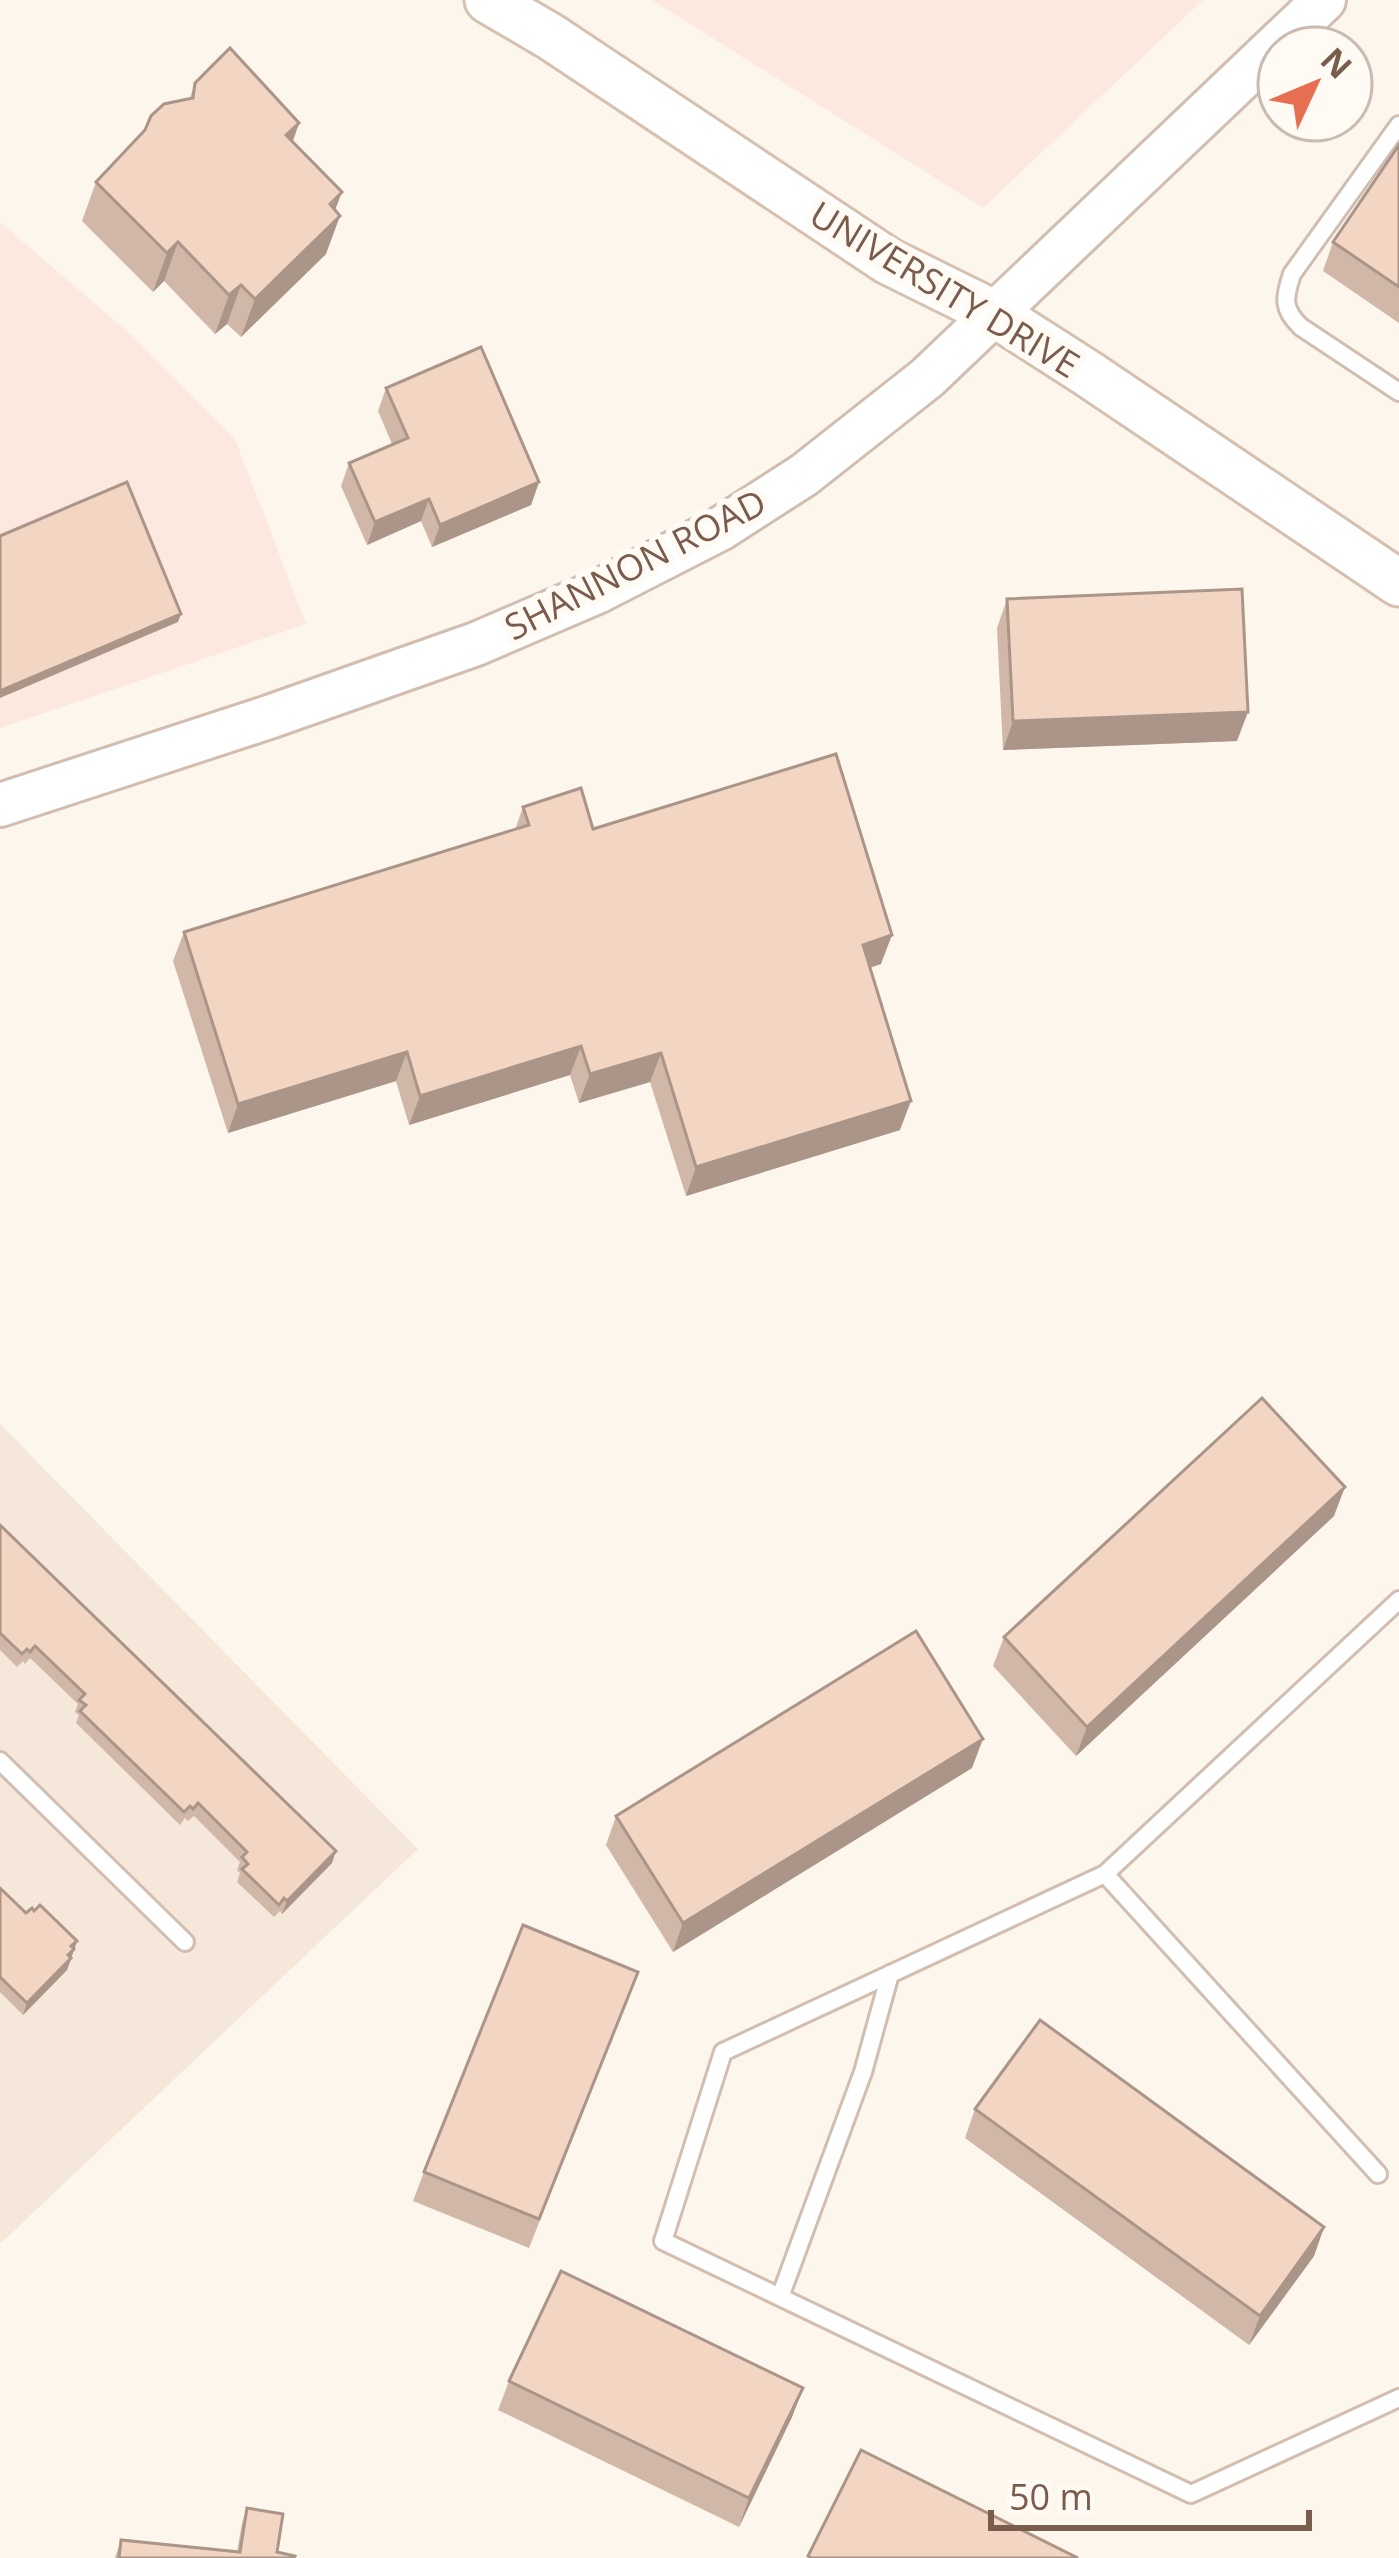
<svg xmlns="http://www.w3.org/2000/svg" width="1399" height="2558" viewBox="0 0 1399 2558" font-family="'Open Sans',sans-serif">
  <rect width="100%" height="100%" fill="#fdf6ec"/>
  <path fill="#f5e8da" d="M 0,1424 L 418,1849 L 0,2244 Z"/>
  <g fill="#fde8e0">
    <path d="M 652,0 L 1203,0 L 983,208 Z"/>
    <path d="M 0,222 L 136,339 L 235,439 L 306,624 L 0,728 Z"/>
  </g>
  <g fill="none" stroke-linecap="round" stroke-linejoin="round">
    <g stroke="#d1beb0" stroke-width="22">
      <g id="service">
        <path d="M 1399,125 L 1292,274 C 1284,298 1282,309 1301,327 L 1399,392"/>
        <path d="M 1399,1600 L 1105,1874 L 723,2052 L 663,2241 L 1191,2494 L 1399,2398"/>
        <path d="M 0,1761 L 185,1942"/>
        <path d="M 1105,1874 L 1378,2174"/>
        <path d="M 780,2297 L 863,2072 L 890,1974"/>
      </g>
    </g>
    <g stroke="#d1beb0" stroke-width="48">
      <path id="tertiary" d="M 0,805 L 269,717 L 476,644 L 597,592 L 720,529 L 804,475 L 927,378 L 1324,0"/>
    </g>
    <g stroke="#d6c0b0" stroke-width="51">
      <path id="secondary" d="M 488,0 L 551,37 L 888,261 L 995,314 L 1087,373 L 1399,583"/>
    </g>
    <use href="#service" stroke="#fff" stroke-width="16"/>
    <use href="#tertiary" stroke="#fff" stroke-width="42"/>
    <use href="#secondary" stroke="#fff" stroke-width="45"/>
  </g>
  <g fill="#d1b7a8">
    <path d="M 195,83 L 299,123 L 293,142 L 335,210 L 326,254 L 241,337 L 227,324 L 215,334 L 164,281 L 153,292 L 82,221 L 96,182 L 145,130 L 190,98 Z"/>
    <path d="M 1399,145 L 1399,323 L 1323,271 L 1333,242 Z"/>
    <path d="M 386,388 L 539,482 L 531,505 L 432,547 L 421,521 L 367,545 L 341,486 L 349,463 L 392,444 L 378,411 Z"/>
    <path d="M 1007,599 L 1237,741 L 1003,750 L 997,628 Z"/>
    <path d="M 523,807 L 593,829 L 881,964 L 870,968 L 900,1130 L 686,1196 L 650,1082 L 579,1103 L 570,1075 L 409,1125 L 396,1081 L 228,1133 L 173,961 L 184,932 L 515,830 Z"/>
    <path d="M 1334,1516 L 1076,1756 L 993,1666 L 1004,1637 Z"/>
    <path d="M 0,1525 L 332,1863 L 282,1914 L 280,1911 L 274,1917 L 237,1882 L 240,1873 L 237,1870 L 240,1862 L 194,1816 L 188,1821 L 185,1818 L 180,1825 L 76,1723 L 79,1715 L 75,1712 L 78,1704 L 30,1658 L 25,1664 L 23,1661 L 17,1667 L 0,1650 Z"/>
    <path d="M 972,1768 L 673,1952 L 606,1845 L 616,1816 Z"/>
    <path d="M 0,1888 L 26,1913 L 77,1941 L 67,1970 L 23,2015 L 0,1992 Z"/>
    <path d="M 627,2001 L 529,2248 L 413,2201 L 424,2172 Z"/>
    <path d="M 975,2109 L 1324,2227 L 1314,2256 L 1249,2345 L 965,2138 Z"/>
    <path d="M 509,2381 L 803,2388 L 792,2417 L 739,2527 L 498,2410 Z"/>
    <path d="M 247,2508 L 277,2552 L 294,2558 L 115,2558 L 121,2540 L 237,2552 L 242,2523 Z"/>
  </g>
  <g fill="#aa9588">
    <path d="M 299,123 L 285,162 L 286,135 Z"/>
    <path d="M 342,192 L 329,226 L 340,216 L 326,254 L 241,337 L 255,299 Z"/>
    <path d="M 178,242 L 164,281 L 153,292 L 167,253 Z"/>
    <path d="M 241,285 L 227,324 L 215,334 L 229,295 Z"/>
    <path d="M 539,482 L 531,505 L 432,547 L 440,525 Z"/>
    <path d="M 429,499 L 421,521 L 367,545 L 375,522 Z"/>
    <path d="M 181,614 L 178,622 L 0,698 L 0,691 Z"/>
    <path d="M 1248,712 L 1237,741 L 1003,750 L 1013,721 Z"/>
    <path d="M 892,935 L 881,964 L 852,973 L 863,945 Z"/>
    <path d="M 581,1046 L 570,1075 L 409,1125 L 420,1096 Z"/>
    <path d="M 407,1052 L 396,1081 L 228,1133 L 238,1104 Z"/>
    <path d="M 661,1053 L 650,1082 L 579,1103 L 590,1074 Z"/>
    <path d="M 911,1101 L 900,1130 L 686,1196 L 696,1167 Z"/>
    <path d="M 1345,1487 L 1334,1516 L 1076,1756 L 1087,1727 Z"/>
    <path d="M 983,1739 L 972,1768 L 673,1952 L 683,1923 Z"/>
    <path d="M 336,1851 L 332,1863 L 282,1914 L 287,1901 Z"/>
    <path d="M 77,1941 L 67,1970 L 23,2015 L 27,2003 Z"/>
    <path d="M 1324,2227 L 1314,2256 L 1249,2345 L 1260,2316 Z"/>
    <path d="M 803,2388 L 792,2417 L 739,2527 L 749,2498 Z"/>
  </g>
  <g fill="#f3d5c3" stroke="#aa9588" stroke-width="3">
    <path d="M 230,48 L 299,123 L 286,135 L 342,192 L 330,204 L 340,216 L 255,299 L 241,285 L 229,295 L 178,242 L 167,253 L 96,182 L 145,130 L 151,116 L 164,104 L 193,98 L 195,83 Z"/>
    <path d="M 1399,145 L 1399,287 L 1333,242 Z"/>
    <path d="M 481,347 L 539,482 L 440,525 L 429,499 L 375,522 L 349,463 L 408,438 L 386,388 Z"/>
    <path d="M 127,482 L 181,614 L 0,691 L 0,536 Z"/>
    <path d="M 1242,589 L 1248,712 L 1013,721 L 1007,599 Z"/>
    <path d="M 836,754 L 892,935 L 863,945 L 911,1101 L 696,1167 L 661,1053 L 590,1074 L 581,1046 L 420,1096 L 407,1052 L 238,1104 L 184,932 L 529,825 L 523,807 L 581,788 L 593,829 Z"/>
    <path d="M 1262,1398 L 1345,1487 L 1087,1727 L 1004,1637 Z"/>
    <path d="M 0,1525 L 336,1851 L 287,1901 L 284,1898 L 279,1905 L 242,1869 L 248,1864 L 242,1857 L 247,1852 L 198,1803 L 193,1809 L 190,1806 L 184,1812 L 80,1711 L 86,1705 L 79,1700 L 85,1694 L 35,1646 L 30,1652 L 27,1649 L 22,1654 L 0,1633 Z"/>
    <path d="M 916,1631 L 983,1739 L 683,1923 L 616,1816 Z"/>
    <path d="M 0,1888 L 26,1913 L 32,1908 L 34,1911 L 40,1905 L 77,1941 L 71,1946 L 74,1949 L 68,1955 L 71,1958 L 27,2003 L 0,1977 Z"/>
    <path d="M 523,1925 L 638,1972 L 539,2219 L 424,2172 Z"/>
    <path d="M 1040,2020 L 1324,2227 L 1260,2316 L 975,2109 Z"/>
    <path d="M 561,2271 L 803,2388 L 749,2498 L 509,2381 Z"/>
    <path d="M 861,2450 L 1078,2558 L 812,2558 L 808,2556 Z"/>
    <path d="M 247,2508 L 283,2514 L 277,2552 L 295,2556 L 294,2558 L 119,2558 L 121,2540 L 240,2552 Z"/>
  </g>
  <g text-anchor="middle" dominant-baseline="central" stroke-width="12" stroke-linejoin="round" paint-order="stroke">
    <g font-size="36" fill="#7a5c4d" stroke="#fffaf3">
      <text transform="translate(945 289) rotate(31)">UNIVERSITY DRIVE</text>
      <text transform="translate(635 564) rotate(-27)">SHANNON ROAD</text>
    </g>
  </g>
  <g transform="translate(1315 84) rotate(46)"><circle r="57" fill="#fffaf3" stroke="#cabbb1" stroke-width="3"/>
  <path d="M0-9L21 45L0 30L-21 45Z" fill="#e76f51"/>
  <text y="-18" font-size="33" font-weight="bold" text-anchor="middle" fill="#7a5c4d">N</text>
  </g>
  <path d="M991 2510v18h318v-18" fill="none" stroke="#7a5c4d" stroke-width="6"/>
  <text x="1009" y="2510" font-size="36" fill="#7a5c4d" stroke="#fffaf3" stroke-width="9" paint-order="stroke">50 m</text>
</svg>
